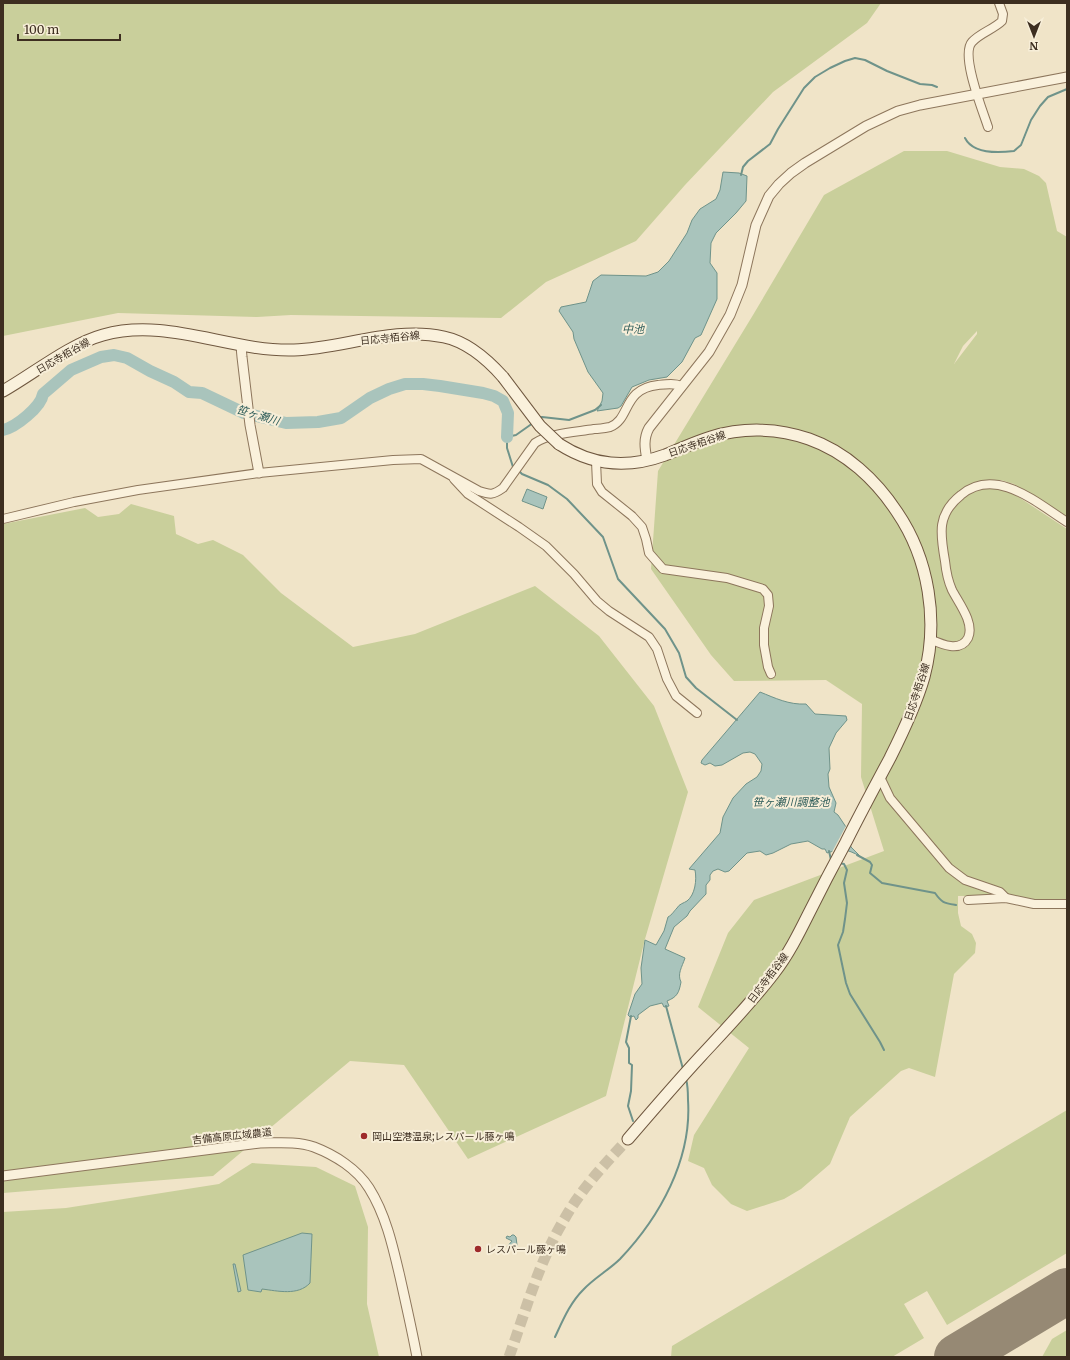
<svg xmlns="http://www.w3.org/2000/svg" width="1070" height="1360" viewBox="0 0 1070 1360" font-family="Merriweather,'Noto Sans JP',serif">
  <rect width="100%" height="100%" fill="#f0e4c8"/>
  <g fill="#c9cf9b" fill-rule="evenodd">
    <path d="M 3,3 L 881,3 L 867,23 L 773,92 L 685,185 L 636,241 L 546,282 L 501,318 L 291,315 L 257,317 L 118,313 L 3,336 Z"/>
    <path d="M 904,151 L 947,151 L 1000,167 L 1024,169 L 1039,176 L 1046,183 L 1057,231 L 1067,237 L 1067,518 L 1053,511 L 1014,484 L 1001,480 L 985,481 L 1017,496 L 1067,529 L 1067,899 L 1033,899 L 1017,896 L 958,896 L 958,913 L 961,926 L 972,934 L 976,943 L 975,953 L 954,974 L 935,1077 L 909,1068 L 901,1071 L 850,1117 L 830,1164 L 801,1189 L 784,1199 L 747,1211 L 731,1204 L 712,1185 L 704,1168 L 688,1161 L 694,1135 L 749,1048 L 698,1007 L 728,933 L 754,900 L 884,851 L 861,777 L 862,704 L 826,680 L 734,681 L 711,655 L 651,569 L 658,471 L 753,315 L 824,195 ZM 977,331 L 977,334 L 954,364 L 963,346 Z"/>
    <path d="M 131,504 L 174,516 L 176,534 L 198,544 L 213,540 L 243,555 L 281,593 L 353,647 L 415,634 L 535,586 L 599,636 L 654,706 L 688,792 L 645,939 L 606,1096 L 468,1159 L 404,1065 L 350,1061 L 213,1176 L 3,1193 L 3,524 L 85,508 L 98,517 L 119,514 Z"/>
    <path d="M 1067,1110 L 1067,1253 L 947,1325 L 927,1291 L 904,1304 L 924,1338 L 892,1357 L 671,1357 L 672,1346 Z"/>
    <path d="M 252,1163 L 316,1167 L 355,1186 L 368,1227 L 367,1304 L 379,1357 L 3,1357 L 3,1212 L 66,1208 L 219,1184 Z"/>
    <path d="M 1067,1330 L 1067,1357 L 1042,1357 L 1052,1339 Z"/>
  </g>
  <g fill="#a9c4bc" stroke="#6f938a">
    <path d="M 723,172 L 739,173 L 747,176 L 746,201 L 736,213 L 716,233 L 711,243 L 710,263 L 717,273 L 717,299 L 701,335 L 695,338 L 682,362 L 667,377 L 649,380 L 632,387 L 621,406 L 618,408 L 597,411 L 602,401 L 603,393 L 588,372 L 574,339 L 573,332 L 559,311 L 561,307 L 586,302 L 593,281 L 601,275 L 646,276 L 658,272 L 669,261 L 687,233 L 692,220 L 700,209 L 716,199 L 720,190 Z"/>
    <path d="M 527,489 L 547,497 L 543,509 L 522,501 Z"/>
    <path d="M 760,692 C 775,698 789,705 806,704 L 815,714 L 846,716 L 847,720 L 836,733 L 829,748 L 830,769 L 828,774 L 829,787 L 836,803 L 834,812 L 838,815 L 846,827 L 851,847 L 860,856 C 846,849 843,848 827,853 L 825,849 L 822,849 L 808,841 L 791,844 L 773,853 L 766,855 L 760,851 L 747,853 L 729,871 L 725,872 L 718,869 L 713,871 L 710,875 L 710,880 L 706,885 L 706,894 L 690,911 L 687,916 L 674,927 L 665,949 L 685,958 C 682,967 677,974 681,982 C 679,993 677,997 667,1001 L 669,1006 L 664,1007 L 662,1003 L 650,1006 L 638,1015 L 638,1018 L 636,1020 L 634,1016 L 630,1017 L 628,1015 L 635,994 L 642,984 L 641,968 L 645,940 L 656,945 L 664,931 L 668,917 C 673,914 673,912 677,908 C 679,904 684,903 687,901 C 695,895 697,880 695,870 L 689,869 L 720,833 L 723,817 L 733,798 L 746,784 L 757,777 L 761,771 L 762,764 L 755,754 L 750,752 L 743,753 L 722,765 L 715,766 L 710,763 L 705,765 L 701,763 L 702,760 Z"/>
    <path d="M 302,1233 L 312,1234 L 310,1283 C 298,1296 278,1291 262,1289 L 261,1292 L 248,1290 L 243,1255 Z"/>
    <path d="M 512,1235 L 514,1235 L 516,1237 L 517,1245 L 516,1247 L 512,1246 L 510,1249 L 507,1247 L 512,1241 L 506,1238 L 507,1236 L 510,1237 Z"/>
    <path d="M 233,1264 L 235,1264 L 241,1291 L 238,1292 Z"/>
  </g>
  <path fill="#f0e4c8" d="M 847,824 L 848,827 L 838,852 L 831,854 Z"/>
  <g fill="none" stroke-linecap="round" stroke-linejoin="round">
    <g stroke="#6f938a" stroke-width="2">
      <path d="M 965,138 C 973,154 998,153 1014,151 L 1021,145 L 1031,120 L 1040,106 L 1048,97 L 1067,89"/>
      <path d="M 741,175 L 743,167 L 748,161 L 770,144 L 778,129 L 804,88 L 815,77 L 830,68 L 845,61 L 855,58 L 865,60 L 887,71 L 920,84 L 932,85 L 937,87"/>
      <path d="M 538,419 L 542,417 L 569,420 L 595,410 L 601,405"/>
      <path d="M 515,469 L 513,467 L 507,448 L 507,437 L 516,435 L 533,423"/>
      <path d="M 519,471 L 522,474 L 548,485 L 567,499 L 603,537 L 618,579 L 665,629 L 679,653 L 686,677 L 696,688 L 737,720"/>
      <path d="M 829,851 L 831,860"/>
      <path d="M 857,855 L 870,862 L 872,865 L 870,873 L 882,883 L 935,893 C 942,903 944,903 956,905"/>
      <path d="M 839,863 L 844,864 L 847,870 L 844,883 L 847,903 L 845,919 L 843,932 L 838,945 L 846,983 L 850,994 L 880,1042 L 884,1050"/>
      <path d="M 666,1006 L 683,1069"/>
      <path d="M 631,1016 L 626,1042 L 629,1048 L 629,1063 L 632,1065 L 631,1091 L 628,1106 L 633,1121"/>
      <path d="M 555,1337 C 563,1320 570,1303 583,1290 C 594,1278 609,1270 620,1259 C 660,1217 692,1159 688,1100 C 688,1093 688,1086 686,1079"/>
    </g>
    <path stroke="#a9c4bc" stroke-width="12" d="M 3,430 C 16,427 41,407 43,394 L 71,370 L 101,357 L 114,355 L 127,358 L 150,371 L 174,382 L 189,392 L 202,393 L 244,413 L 286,423 L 318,422 L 341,418 L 370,398 L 389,389 L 405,384 L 423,384 L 440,386 L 483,393 L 494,396 L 503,401 L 508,413 L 507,437"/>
    <path stroke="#968974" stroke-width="18" d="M 987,1357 L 996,1339 L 1018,1321"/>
    <path stroke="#968974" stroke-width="46" d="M 957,1357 L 1067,1291"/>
    <path stroke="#ccc0a6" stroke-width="11" stroke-dasharray="11 5.5" stroke-linecap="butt" d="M 509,1357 C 526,1310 539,1261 565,1218 C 582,1188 605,1164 628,1139"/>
    <g stroke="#8d765c" stroke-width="10">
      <g id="minor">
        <path d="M 988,127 C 983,111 960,55 972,42 C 980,33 994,29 1002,21 L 1003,14 L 999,3"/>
        <path d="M 596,461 L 597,484 L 602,492 L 632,516 L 642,527 L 646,539 L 649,553 L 663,569 L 727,578 L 763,589 L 768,595 L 769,606 L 764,628 L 764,645 L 768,667 L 771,674"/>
        <path d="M 454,479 L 468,494 L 519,527 L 546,546 L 574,574 L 597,601 L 609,611 L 649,637 L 657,649 L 667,679 L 676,696 L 697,713"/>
        <path d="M 3,519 L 74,502 L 138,490 L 259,473 L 393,460 L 421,459 L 479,491 C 491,495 493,495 503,488 L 535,443 C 550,433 577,432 594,429 C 599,429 605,428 610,427 C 631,419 622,389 658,385 C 667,384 674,383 682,386"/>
        <path d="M 930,639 C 941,644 960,653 968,638 C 975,623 958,602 952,590 C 948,581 946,571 945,561 C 940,533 937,514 961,495 C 996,466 1037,503 1067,522"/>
        <path d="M 880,777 L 890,798 L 949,868 L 965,880 L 1000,892 L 1006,898"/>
        <path d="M 968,900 L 1006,898 L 1034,904 L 1067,904"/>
      </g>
    </g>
    <g stroke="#8d765c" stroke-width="11">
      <g id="tertiary">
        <path d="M 241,346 L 242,357 L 250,425 L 259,473"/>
        <path d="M 647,460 C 645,449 643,439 649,428 L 709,352 L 730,315 L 742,285 L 756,225 L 769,196 L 779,184 L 791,173 L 805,163 L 866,126 L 898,111 L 920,105 L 1067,77"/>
        <path d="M 3,1176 L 260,1143 C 277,1143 297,1141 314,1147 C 335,1155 357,1169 369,1188 C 386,1215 393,1247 400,1277 C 406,1304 412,1330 417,1357"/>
      </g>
    </g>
    <g stroke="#6f573f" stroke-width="13">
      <g id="secondary">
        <path d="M 3,391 C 33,374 70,344 103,335 C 167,317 230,352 294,350 C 344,348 394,326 444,337 C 468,342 487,359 503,377"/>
        <path d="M 559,444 C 593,466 627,469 665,455 C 680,449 695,442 711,437 C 743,427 778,428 809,439 C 846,452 876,480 897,512 C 929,559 939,621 924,677 C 916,705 903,732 890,758 C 875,786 860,814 846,842 C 833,866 820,891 808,915 C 798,935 788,955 774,973 C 752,1002 726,1029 701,1056 C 676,1083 652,1111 628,1139"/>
      </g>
    </g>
    <use href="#minor" stroke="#faf1dc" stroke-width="8"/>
    <use href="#tertiary" stroke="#faf1dc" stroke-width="9"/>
    <use href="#secondary" stroke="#faf1dc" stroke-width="11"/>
    <g stroke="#6f573f" stroke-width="13" stroke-linecap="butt">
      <path id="secondary-bridge" d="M 503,377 L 540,426 L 559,444"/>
    </g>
    <use href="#secondary-bridge" stroke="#faf1dc" stroke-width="11"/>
  </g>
  <g fill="#9e2a2b" stroke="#f7eed8" stroke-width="1.5">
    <circle cx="364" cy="1136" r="4"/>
    <circle cx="478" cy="1249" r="4"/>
  </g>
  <g text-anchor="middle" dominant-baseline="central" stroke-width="4" stroke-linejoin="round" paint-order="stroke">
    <g font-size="10" fill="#3d2e20" stroke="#f7eed8">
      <text transform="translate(390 338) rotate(-6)">日応寺栢谷線</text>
      <text transform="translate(63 356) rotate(-30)">日応寺栢谷線</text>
      <text transform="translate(697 444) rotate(-19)">日応寺栢谷線</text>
      <text transform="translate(917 692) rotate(-72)">日応寺栢谷線</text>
      <text transform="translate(768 978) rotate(-53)">日応寺栢谷線</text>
      <text transform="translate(232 1136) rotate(-6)">吉備高原広域農道</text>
    </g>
    <g font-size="10" fill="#3d2e20" stroke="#f7eed8" text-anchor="start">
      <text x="372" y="1136">岡山空港温泉;レスパール藤ヶ鳴</text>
      <text x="486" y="1249">レスパール藤ヶ鳴</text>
    </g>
    <g font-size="11" font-style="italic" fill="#2f5d5a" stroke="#f7eed8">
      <text x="633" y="329">中池</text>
      <text transform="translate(258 415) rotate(16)">笹ヶ瀬川</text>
      <text x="791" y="802">笹ヶ瀬川調整池</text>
    </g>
  </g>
  <rect width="1070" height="1360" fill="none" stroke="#3d2e20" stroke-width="8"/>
  <g transform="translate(1034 36) rotate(180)" stroke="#f7eed8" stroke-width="3" paint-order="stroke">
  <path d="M0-3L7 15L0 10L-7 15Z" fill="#3d2e20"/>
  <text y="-6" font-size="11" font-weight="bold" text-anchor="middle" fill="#3d2e20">N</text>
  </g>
  <path d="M18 34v6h102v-6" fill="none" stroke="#3d2e20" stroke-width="2"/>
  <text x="24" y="34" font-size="12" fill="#3d2e20" stroke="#f7eed8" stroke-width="3" paint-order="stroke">100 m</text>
</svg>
